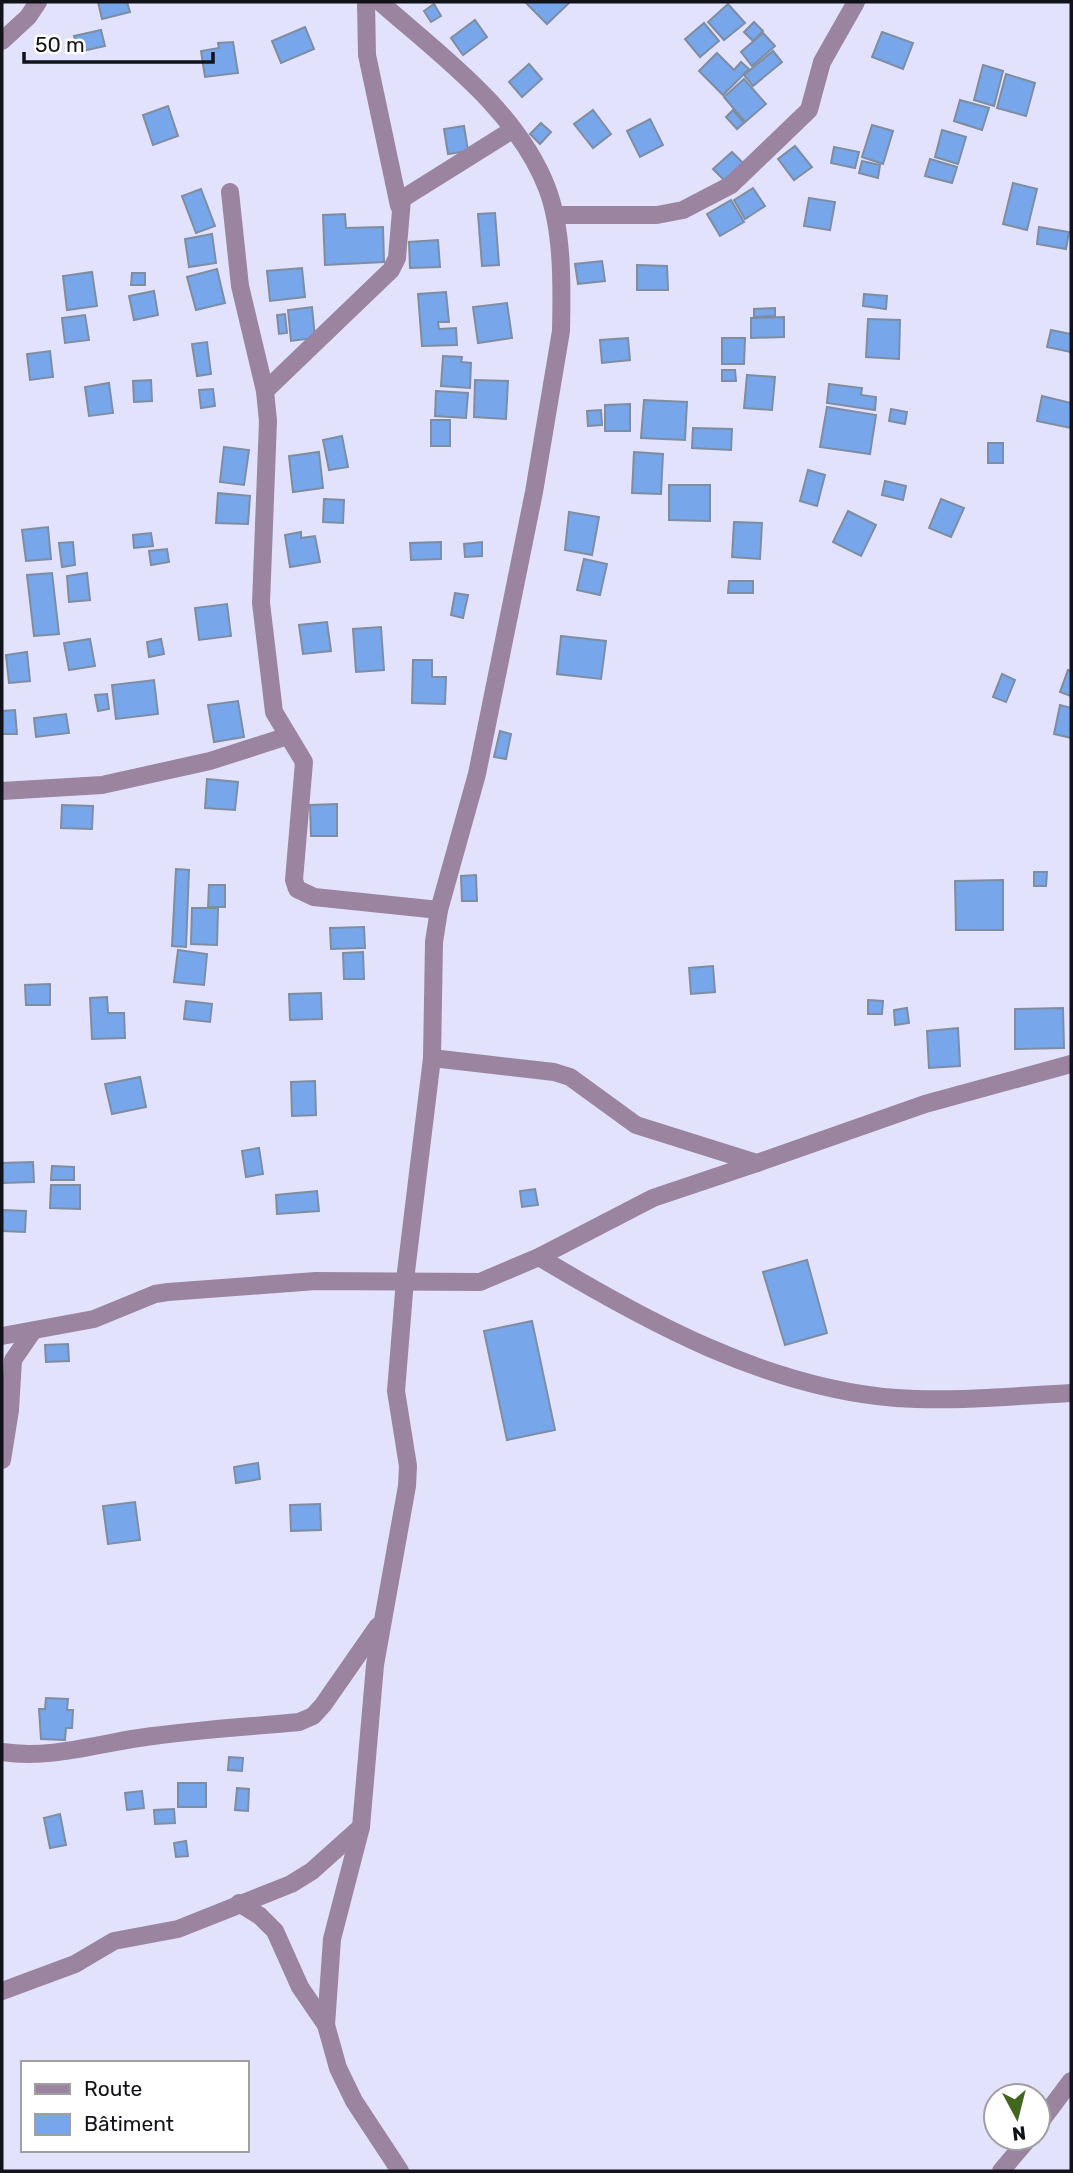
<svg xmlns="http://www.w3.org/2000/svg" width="1073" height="2173" viewBox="0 0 1073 2173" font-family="Rubik,sans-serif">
  <rect width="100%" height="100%" fill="#e3e2fc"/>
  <g fill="#77a7ea" stroke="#7e8da1" stroke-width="2">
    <path d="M 98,2 L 127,2 L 130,12 L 102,19 Z"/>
    <path d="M 525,2 L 570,2 L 547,24 Z"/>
    <path d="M 434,4 L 441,16 L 431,22 L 424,11 Z"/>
    <path d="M 728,4 L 745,23 L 724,40 L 708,22 Z"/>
    <path d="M 475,20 L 487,37 L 463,55 L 451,38 Z"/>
    <path d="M 754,22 L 763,31 L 753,41 L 744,32 Z"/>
    <path d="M 704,23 L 719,41 L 700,57 L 685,39 Z"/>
    <path d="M 305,27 L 314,49 L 281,63 L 272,41 Z"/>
    <path d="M 101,30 L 105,46 L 78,52 L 74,36 Z"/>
    <path d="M 882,32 L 913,43 L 903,69 L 872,57 Z"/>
    <path d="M 763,33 L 775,46 L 752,66 L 741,52 Z"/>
    <path d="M 233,42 L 238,73 L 205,77 L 201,51 L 219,48 L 218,43 Z"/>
    <path d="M 773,51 L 782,62 L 753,86 L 744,75 Z"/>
    <path d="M 717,53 L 734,70 L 741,62 L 749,69 L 723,95 L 699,71 Z"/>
    <path d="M 529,64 L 542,79 L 522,97 L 509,82 Z"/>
    <path d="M 983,65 L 1003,71 L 994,106 L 974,100 Z"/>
    <path d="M 1006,74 L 1035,83 L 1026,116 L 997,108 Z"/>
    <path d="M 744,79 L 766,104 L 745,122 L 724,97 Z"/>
    <path d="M 960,100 L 989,108 L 982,130 L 954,121 Z"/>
    <path d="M 168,106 L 178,136 L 153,145 L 143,115 Z"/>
    <path d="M 593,110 L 611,134 L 593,148 L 574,124 Z"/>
    <path d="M 733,110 L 744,123 L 737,129 L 726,117 Z"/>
    <path d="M 650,119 L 663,145 L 640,157 L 627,131 Z"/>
    <path d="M 541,123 L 551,132 L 540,144 L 530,134 Z"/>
    <path d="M 872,125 L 893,131 L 883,164 L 862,157 Z"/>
    <path d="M 464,126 L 468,151 L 448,154 L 444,129 Z"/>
    <path d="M 942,130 L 966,137 L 958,164 L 935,157 Z"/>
    <path d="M 795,146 L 812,167 L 794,180 L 778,159 Z"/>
    <path d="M 834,147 L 859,152 L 855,168 L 831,163 Z"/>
    <path d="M 732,152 L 743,163 L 724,180 L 713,169 Z"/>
    <path d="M 930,159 L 957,167 L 952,183 L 925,176 Z"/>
    <path d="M 862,161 L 880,165 L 878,178 L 859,173 Z"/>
    <path d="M 1013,183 L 1037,189 L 1027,230 L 1003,224 Z"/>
    <path d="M 753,188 L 765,206 L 745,219 L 734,200 Z"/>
    <path d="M 201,189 L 215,226 L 196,233 L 182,196 Z"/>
    <path d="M 809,198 L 835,202 L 830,230 L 804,226 Z"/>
    <path d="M 731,200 L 744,222 L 720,236 L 707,214 Z"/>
    <path d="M 495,213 L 499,265 L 482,266 L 478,214 Z"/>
    <path d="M 345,214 L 346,228 L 383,227 L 384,262 L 325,265 L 323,215 Z"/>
    <path d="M 1039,227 L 1069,232 L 1066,249 L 1037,244 Z"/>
    <path d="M 212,234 L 216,263 L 189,267 L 185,239 Z"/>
    <path d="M 438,240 L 440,267 L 410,268 L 409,242 Z"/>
    <path d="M 602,261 L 605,281 L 578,284 L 575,264 Z"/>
    <path d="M 637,265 L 667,266 L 668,290 L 637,290 Z"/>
    <path d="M 302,268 L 305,297 L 270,301 L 267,271 Z"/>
    <path d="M 217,269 L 225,303 L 196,310 L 187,277 Z"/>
    <path d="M 92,272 L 97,306 L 67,310 L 63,276 Z"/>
    <path d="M 132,273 L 145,273 L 145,285 L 131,285 Z"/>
    <path d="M 154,291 L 158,315 L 134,320 L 129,296 Z"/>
    <path d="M 446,292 L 449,322 L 438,322 L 439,329 L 456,328 L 457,345 L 422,346 L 418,294 Z"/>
    <path d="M 864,294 L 887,296 L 886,309 L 863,306 Z"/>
    <path d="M 507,303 L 512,338 L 478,343 L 473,307 Z"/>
    <path d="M 312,307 L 315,338 L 291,341 L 288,310 Z"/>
    <path d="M 775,308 L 775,316 L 754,317 L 754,309 Z"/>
    <path d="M 285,314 L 287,333 L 279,334 L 277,315 Z"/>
    <path d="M 85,315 L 89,340 L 65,343 L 62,318 Z"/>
    <path d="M 784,317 L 784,337 L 751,338 L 751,318 Z"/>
    <path d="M 868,319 L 900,320 L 899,359 L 866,357 Z"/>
    <path d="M 1051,330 L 1071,334 L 1071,352 L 1047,347 Z"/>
    <path d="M 628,338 L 630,360 L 602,363 L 600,340 Z"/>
    <path d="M 722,338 L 745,338 L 744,364 L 722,364 Z"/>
    <path d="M 207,342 L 211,374 L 197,376 L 192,344 Z"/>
    <path d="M 50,351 L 53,377 L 30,380 L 27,354 Z"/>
    <path d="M 443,356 L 462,357 L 461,362 L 471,363 L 470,388 L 441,386 Z"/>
    <path d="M 722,370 L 735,370 L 736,381 L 722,381 Z"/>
    <path d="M 747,375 L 775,377 L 772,410 L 744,408 Z"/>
    <path d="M 151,380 L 152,401 L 134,402 L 133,381 Z"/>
    <path d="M 475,380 L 508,381 L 506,419 L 474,417 Z"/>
    <path d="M 109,383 L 113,413 L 89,416 L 85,387 Z"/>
    <path d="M 829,384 L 862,388 L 861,395 L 876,397 L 875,410 L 827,403 Z"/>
    <path d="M 213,389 L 215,406 L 201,408 L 199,390 Z"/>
    <path d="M 436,391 L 468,393 L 466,418 L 435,416 Z"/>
    <path d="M 1042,396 L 1071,403 L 1071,428 L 1037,421 Z"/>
    <path d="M 644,400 L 687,402 L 685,440 L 641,438 Z"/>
    <path d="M 630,404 L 630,431 L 605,431 L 605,405 Z"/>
    <path d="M 827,407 L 876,415 L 870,454 L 820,447 Z"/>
    <path d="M 891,409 L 907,412 L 905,424 L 889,421 Z"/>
    <path d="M 601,410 L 602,425 L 588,426 L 587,411 Z"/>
    <rect x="431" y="420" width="19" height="26"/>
    <path d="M 693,428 L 732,429 L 731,450 L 692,448 Z"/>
    <path d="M 342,436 L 348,467 L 329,470 L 323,440 Z"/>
    <rect x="988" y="443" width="15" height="20"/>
    <path d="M 224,447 L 249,450 L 244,485 L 220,482 Z"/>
    <path d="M 319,452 L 323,488 L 293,492 L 289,456 Z"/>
    <path d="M 634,452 L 663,454 L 661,494 L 632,493 Z"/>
    <path d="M 808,470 L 825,475 L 817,506 L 800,501 Z"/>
    <path d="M 885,481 L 906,486 L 903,500 L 882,495 Z"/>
    <path d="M 669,485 L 710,485 L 710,521 L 669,520 Z"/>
    <path d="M 218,493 L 250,496 L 248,524 L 216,523 Z"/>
    <path d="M 324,499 L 344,500 L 343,523 L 323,522 Z"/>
    <path d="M 941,499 L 964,508 L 951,537 L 929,528 Z"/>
    <path d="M 848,511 L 876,525 L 861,556 L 833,542 Z"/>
    <path d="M 569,512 L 599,517 L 592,555 L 565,550 Z"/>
    <path d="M 734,522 L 762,523 L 760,559 L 732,557 Z"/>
    <path d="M 48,527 L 51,559 L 26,561 L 22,530 Z"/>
    <path d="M 301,532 L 301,538 L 315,536 L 320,562 L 290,567 L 285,535 Z"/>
    <path d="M 151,533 L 153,546 L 134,548 L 133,535 Z"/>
    <path d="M 73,542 L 75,565 L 62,567 L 59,543 Z"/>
    <path d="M 441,542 L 441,559 L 411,560 L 410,543 Z"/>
    <path d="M 482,542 L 482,556 L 465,557 L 464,544 Z"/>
    <path d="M 167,549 L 169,562 L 151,565 L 149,551 Z"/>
    <path d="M 584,559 L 607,564 L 600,595 L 577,590 Z"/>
    <path d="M 52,573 L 59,634 L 34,636 L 27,575 Z"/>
    <path d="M 87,573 L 90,600 L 69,602 L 67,576 Z"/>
    <path d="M 729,581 L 753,581 L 753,593 L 728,593 Z"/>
    <path d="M 455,593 L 468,595 L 463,618 L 451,615 Z"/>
    <path d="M 227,604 L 231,636 L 199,640 L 195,608 Z"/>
    <path d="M 327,622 L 331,651 L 303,654 L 299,625 Z"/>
    <path d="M 381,627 L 384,670 L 356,672 L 353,629 Z"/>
    <path d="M 561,636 L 606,641 L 601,679 L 557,674 Z"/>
    <path d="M 90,639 L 95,666 L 69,670 L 64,643 Z"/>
    <path d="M 161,639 L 164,654 L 149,657 L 147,642 Z"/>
    <path d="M 27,652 L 30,681 L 9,683 L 6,655 Z"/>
    <path d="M 413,660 L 432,660 L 432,677 L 446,677 L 445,704 L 412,703 Z"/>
    <path d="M 1068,670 L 1071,671 L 1071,696 L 1060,692 Z"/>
    <path d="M 1002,674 L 1015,680 L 1006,702 L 993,697 Z"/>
    <path d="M 154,680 L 158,714 L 116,719 L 112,685 Z"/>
    <path d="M 107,694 L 109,709 L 98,711 L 95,695 Z"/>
    <path d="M 238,701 L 244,737 L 214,742 L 208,705 Z"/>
    <path d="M 1060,705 L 1071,708 L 1071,738 L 1054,734 Z"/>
    <path d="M 15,710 L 17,734 L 2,734 L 2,711 Z"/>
    <path d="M 66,714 L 69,733 L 36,737 L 34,718 Z"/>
    <path d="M 500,731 L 511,734 L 506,759 L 494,757 Z"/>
    <path d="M 207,779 L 238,782 L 235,810 L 205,808 Z"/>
    <path d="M 337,804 L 337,836 L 311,836 L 310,805 Z"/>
    <path d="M 62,805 L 93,806 L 92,829 L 61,828 Z"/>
    <path d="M 176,869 L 189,870 L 186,947 L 172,946 Z"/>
    <path d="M 1034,872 L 1047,872 L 1046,886 L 1034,886 Z"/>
    <path d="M 476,875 L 477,901 L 462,901 L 461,876 Z"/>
    <path d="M 1003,880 L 1003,930 L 956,930 L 955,881 Z"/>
    <path d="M 209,885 L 225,885 L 225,907 L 208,907 Z"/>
    <path d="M 192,908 L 218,908 L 217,945 L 191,944 Z"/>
    <path d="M 364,927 L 365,948 L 331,949 L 330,928 Z"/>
    <path d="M 178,950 L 207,954 L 204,985 L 174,982 Z"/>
    <path d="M 363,952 L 364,979 L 344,979 L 343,953 Z"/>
    <path d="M 713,966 L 715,992 L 691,994 L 689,968 Z"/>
    <path d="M 50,984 L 50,1005 L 26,1005 L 25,985 Z"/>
    <path d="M 321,993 L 322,1019 L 290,1020 L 289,994 Z"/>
    <path d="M 107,997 L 108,1013 L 124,1013 L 125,1038 L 92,1039 L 90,998 Z"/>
    <path d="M 868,1000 L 883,1001 L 882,1014 L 868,1014 Z"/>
    <path d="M 186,1001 L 212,1004 L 210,1022 L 184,1019 Z"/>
    <path d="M 907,1008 L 909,1023 L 895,1025 L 894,1010 Z"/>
    <path d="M 1063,1008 L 1064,1048 L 1015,1049 L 1015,1009 Z"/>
    <path d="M 958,1028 L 960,1066 L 929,1068 L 927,1031 Z"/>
    <path d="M 140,1077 L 146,1107 L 112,1114 L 105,1084 Z"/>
    <path d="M 315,1081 L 316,1115 L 292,1116 L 291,1082 Z"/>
    <path d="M 259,1148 L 263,1174 L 246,1177 L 242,1151 Z"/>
    <path d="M 33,1162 L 34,1182 L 2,1183 L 2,1163 Z"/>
    <path d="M 52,1166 L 74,1167 L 74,1180 L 51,1180 Z"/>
    <path d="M 51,1185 L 80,1185 L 80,1209 L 50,1208 Z"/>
    <path d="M 535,1189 L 538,1205 L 522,1207 L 520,1191 Z"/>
    <path d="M 317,1191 L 319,1211 L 277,1214 L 276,1195 Z"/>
    <path d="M 2,1210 L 26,1211 L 25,1232 L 2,1231 Z"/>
    <path d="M 807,1260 L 827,1333 L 785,1345 L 763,1272 Z"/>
    <path d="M 532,1321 L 555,1430 L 507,1440 L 484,1331 Z"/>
    <path d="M 68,1344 L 69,1361 L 46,1362 L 45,1345 Z"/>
    <path d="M 258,1463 L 260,1479 L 236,1483 L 234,1467 Z"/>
    <path d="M 135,1502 L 140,1540 L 108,1544 L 103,1506 Z"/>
    <path d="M 320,1504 L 321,1530 L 291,1531 L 290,1505 Z"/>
    <path d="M 46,1698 L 68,1699 L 67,1710 L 73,1710 L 72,1728 L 66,1728 L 65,1740 L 41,1739 L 39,1709 L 45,1709 Z"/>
    <path d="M 229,1757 L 243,1758 L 242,1771 L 228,1770 Z"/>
    <rect x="178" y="1783" width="28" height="24"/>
    <path d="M 237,1788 L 249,1789 L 248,1811 L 235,1810 Z"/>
    <path d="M 142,1791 L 144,1808 L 127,1810 L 125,1793 Z"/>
    <path d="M 174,1809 L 175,1823 L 155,1824 L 154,1810 Z"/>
    <path d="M 60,1814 L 66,1845 L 50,1848 L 44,1818 Z"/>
    <path d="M 186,1841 L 188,1856 L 176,1857 L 174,1843 Z"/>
  </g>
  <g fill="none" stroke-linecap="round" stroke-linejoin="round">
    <g stroke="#9a84a0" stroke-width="18">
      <path d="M 366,2 L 367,55 L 399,206"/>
      <path d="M 380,2 C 440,55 517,110 547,188 C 563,230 562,286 561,331 L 534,492 L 477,774 L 439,910 L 434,942 L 432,1058 L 405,1280 L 396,1391 L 408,1466 L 407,1486 L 375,1665 L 361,1827 L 332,1939 L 326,2025 L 338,2068 L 354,2101 L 400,2171"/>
      <path d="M 2,41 L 28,17 L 38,2"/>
      <path d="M 230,192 L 240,286 L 265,391"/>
      <path d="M 555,215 L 657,215 L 683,210 L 731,185 L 809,110 L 822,62 L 856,2"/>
      <path d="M 2,791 L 102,785 L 210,761 L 288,736"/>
      <path d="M 439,910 L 314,897 L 297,889 L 294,880 L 304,762 L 274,712 L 261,603 L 268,421 L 265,391 L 391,270 L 397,258 L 402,199 L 512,130"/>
      <path d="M 432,1058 L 554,1072 L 570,1077 L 636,1125 L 757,1163 L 925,1104 L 1071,1064"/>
      <path d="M 539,1257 C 647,1322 768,1388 896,1398 C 954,1402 1014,1396 1071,1393"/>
      <path d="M 2,1336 L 94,1319 L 155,1294 L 168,1292 L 316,1281 L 480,1282 L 539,1257 L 653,1198 L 757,1163"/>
      <path d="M 2,1460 L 10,1410 L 13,1360 L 33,1331"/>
      <path d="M 2,1752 C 50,1759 92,1745 139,1738 C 192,1730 246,1727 299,1722 L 313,1716 L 323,1705 L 378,1626"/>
      <path d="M 239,1903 L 260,1916 L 275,1931 L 300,1987 L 326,2025"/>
      <path d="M 2,1991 L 75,1964 L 114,1941 L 178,1929 L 291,1884 L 312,1871 L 361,1827"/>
      <path d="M 1038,2125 L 1071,2081"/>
      <path d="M 1001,2171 L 1029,2138"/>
    </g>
  </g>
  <rect width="1073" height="2173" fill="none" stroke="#12121a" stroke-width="7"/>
  <rect x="21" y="2061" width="228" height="91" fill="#ffffff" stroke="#a0a0a3" stroke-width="2"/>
  <rect x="35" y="2084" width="35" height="10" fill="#9a84a0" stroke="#a0a0a3" stroke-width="2"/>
  <text x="84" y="2096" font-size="21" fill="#12121a">Route</text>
  <rect x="35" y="2114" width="35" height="21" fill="#77a7ea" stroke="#a0a0a3" stroke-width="2"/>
  <text x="84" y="2131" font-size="21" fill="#12121a">Bâtiment</text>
  <g transform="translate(1017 2117) rotate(173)"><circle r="33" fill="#ffffff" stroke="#a0a0a3" stroke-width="2"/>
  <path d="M0-5L12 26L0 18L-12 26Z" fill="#44671f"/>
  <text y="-10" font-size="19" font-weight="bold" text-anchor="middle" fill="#12121a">N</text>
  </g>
  <path d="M24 52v10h189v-10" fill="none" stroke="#12121a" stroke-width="3.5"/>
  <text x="35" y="52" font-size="21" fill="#12121a" stroke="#ffffff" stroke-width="5" paint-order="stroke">50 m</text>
</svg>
